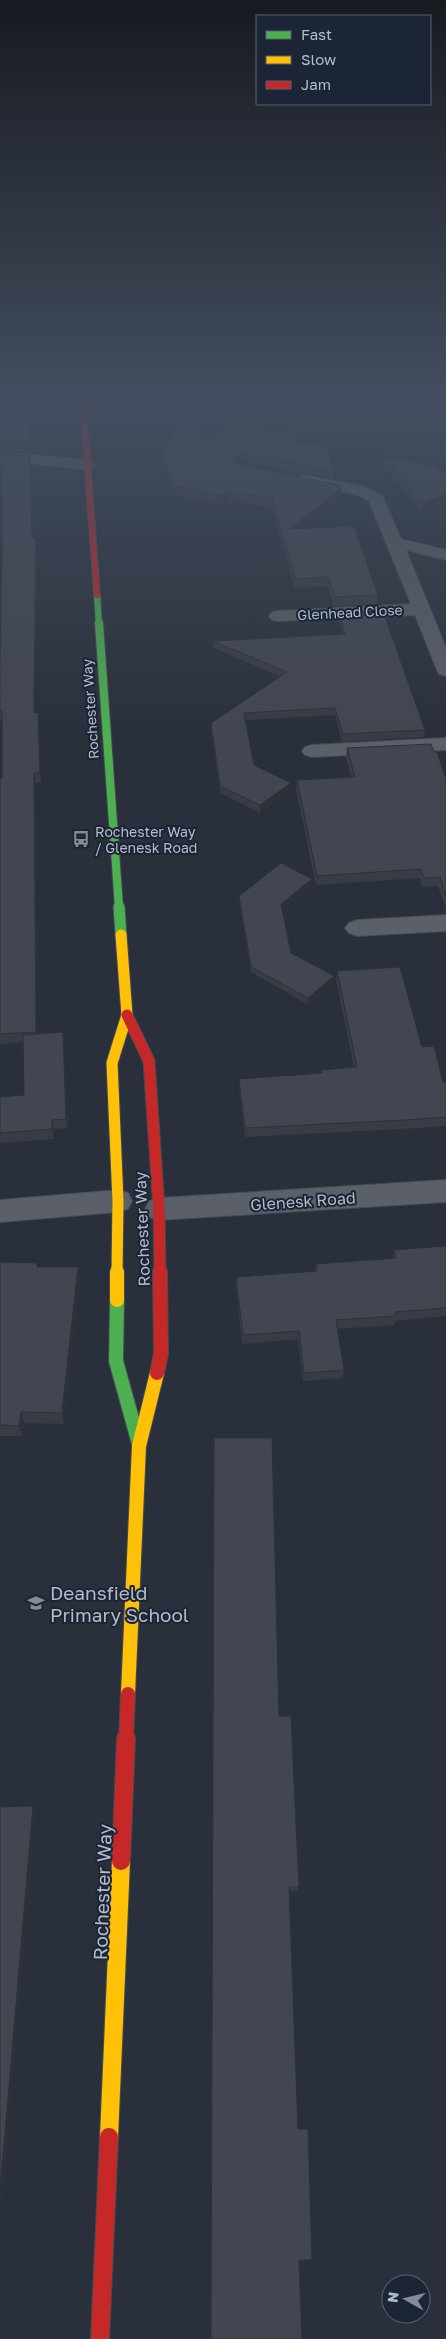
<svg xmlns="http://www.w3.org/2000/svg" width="446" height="2339" viewBox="0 0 446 2339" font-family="'Golos Text',sans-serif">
  <rect width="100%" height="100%" fill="#2a303b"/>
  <path fill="#263c42" d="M 186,402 L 446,402 L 446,463 L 262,424 L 195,417 Z"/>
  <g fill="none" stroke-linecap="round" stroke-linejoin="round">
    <g stroke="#464b54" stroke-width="2">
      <g id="street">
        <path d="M 0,452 L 88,460 L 96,465 L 88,470 L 0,460 Z"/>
        <path d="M 303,475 L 362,486 L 382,495 L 401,539 L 446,550 L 446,560 L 406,550 L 446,648 L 446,676 L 439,674 L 437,670 L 415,615 L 278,621 L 272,620 L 269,616 L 272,612 L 278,611 L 411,604 L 369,501 L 358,495 L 298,483 L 295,480 Z"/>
        <path d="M 446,738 L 446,750 L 312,757 L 305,755 L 302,751 L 305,747 L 312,745 Z"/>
        <path d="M 446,915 L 446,931 L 357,936 L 349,933 L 345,928 L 349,923 L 357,920 Z"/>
        <path d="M 446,1180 L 446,1202 L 159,1220 L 149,1217 L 145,1209 L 149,1201 L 159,1198 Z"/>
        <path d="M 118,1190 L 128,1193 L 132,1201 L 128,1209 L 118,1212 L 0,1222 L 0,1200 Z"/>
      </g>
    </g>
    <g stroke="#464b54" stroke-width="8">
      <path id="fast-far3" d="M 97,595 L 99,624"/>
    </g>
    <g stroke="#464b54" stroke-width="10">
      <path id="fast-far2" d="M 99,623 L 119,908"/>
    </g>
    <g stroke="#464b54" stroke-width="13">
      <path id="fast-far1" d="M 119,907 L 121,935"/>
    </g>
    <g stroke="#464b54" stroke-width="16">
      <path id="fast" d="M 117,1300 L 116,1361 L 139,1444"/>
    </g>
    <g stroke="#464b54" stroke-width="13">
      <path id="slow-far2" d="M 117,1273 L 118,1201 L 112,1063 L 127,1015 L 121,935"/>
    </g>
    <g stroke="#464b54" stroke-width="16">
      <g id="slow-far1">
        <path d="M 117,1300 L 117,1272"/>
        <path d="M 128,1694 L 139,1446 L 157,1373"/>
      </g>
    </g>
    <g stroke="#464b54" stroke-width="20">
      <path id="slow" d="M 109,2137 L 121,1861"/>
    </g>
    <g stroke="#464b54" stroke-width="8">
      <path id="jam-far3" d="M 83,402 L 97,595"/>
    </g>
    <g stroke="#464b54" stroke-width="13">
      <path id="jam-far2" d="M 127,1015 L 149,1061 L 159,1209 L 160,1273"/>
    </g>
    <g stroke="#464b54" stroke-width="16">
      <g id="jam-far1">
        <path d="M 157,1373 L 161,1354 L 160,1272"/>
        <path d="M 126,1740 L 128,1694"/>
      </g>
    </g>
    <g stroke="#464b54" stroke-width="20">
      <g id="jam">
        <path d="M 121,1861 L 126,1739"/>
        <path d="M 100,2339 L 109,2137"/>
      </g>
    </g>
    <use href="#street" fill="#5a5f68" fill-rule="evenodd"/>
    <use href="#fast-far3" stroke="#4caf50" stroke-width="6"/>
    <use href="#fast-far2" stroke="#4caf50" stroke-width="8"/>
    <use href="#fast-far1" stroke="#4caf50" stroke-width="11"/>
    <use href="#fast" stroke="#4caf50" stroke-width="14"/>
    <use href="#slow-far2" stroke="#ffc107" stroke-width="11"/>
    <use href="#slow-far1" stroke="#ffc107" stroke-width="14"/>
    <use href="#slow" stroke="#ffc107" stroke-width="18"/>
    <use href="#jam-far3" stroke="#c62828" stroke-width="6"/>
    <use href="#jam-far2" stroke="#c62828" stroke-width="11"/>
    <use href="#jam-far1" stroke="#c62828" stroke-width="14"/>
    <use href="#jam" stroke="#c62828" stroke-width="18"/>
  </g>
  <g fill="#393c45">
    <path d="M 28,403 L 29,424 L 31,432 L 31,453 L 0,450 L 0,451 L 0,421 L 4,421 Z"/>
    <path d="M 210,443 L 302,443 L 334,471 L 334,480 L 241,461 L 236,464 L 340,498 L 301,529 L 378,595 L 377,604 L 334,606 L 328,586 L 295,588 L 272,508 L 230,500 L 217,504 L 175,494 L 162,461 L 162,453 Z"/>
    <path d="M 0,452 L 31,465 L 33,538 L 37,547 L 35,706 L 35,713 L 39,722 L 41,782 L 36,783 L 37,1034 L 63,1032 L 64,1042 L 68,1128 L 54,1129 L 54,1139 L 0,1143 L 0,1097 L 24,1095 L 23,1042 L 0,1044 L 0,779 L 2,778 L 2,721 L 0,721 L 0,661 L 3,507 L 1,498 L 2,479 L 0,479 Z"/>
    <path d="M 384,457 L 430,465 L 422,512 L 383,466 Z"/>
    <path d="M 339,613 L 425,730 L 424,737 L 342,742 L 335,715 L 246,720 L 254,765 L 290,790 L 260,813 L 220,793 L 211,730 L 211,723 L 281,677 L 214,648 L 213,641 L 343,634 L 338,620 Z"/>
    <path d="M 347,748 L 434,752 L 446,779 L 446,909 L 438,886 L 422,887 L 420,878 L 316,885 L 296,789 L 297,780 L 351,777 L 346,757 Z"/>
    <path d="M 312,884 L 282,909 L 291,953 L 334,976 L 333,982 L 307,1004 L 251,972 L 239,901 L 239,896 Z"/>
    <path d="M 337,971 L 422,1047 L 443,1082 L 446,1082 L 446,1126 L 403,1129 L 245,1137 L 239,1088 L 239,1079 L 321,1073 L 322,1070 L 354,1067 L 336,980 Z"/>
    <path d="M 446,1246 L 446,1316 L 395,1321 L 394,1325 L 337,1329 L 344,1370 L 343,1378 L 303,1381 L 298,1339 L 242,1344 L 236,1286 L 236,1277 L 315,1271 L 316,1264 L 392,1259 L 394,1250 Z"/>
    <path d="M 0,1262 L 38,1267 L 80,1279 L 64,1424 L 24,1423 L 22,1436 L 0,1436 Z"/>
    <path d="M 279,1716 L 299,1887 L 298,1891 L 289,1891 Z"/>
  </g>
  <g fill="#2e3138">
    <path d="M 30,424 L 31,432 L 31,453 L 30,444 Z"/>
    <path d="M 302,436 L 302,444 L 296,442 Z"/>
    <path d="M 241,453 L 241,461 L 231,468 L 231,459 Z"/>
    <path d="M 30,457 L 31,465 L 33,548 L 32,538 Z"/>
    <path d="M 341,489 L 340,498 L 289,538 L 289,529 Z"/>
    <path d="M 230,491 L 230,500 L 217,504 L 217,495 Z"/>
    <path d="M 446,494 L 446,503 L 422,512 L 423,504 Z"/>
    <path d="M 36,538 L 37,547 L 35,706 L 35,722 L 34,696 Z"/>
    <path d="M 38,712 L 39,722 L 41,782 L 40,772 Z"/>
    <path d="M 34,773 L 36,783 L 37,1041 L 36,1032 Z"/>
    <path d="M 291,783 L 290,790 L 260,813 L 260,805 Z"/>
    <path d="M 312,879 L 312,884 L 281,910 L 281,904 Z"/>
    <path d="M 334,976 L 333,982 L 307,1004 L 308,998 Z"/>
    <path d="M 63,1032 L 64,1042 L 68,1128 L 66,1119 Z"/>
    <path d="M 52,1120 L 54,1129 L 54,1139 L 52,1129 Z"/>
    <path d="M 78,1267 L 80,1279 L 64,1424 L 62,1413 Z"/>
    <path d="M 21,1412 L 24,1423 L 22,1436 L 19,1426 Z"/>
    <path d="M 33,1806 L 36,1811 L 0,2232 L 0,2192 Z"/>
  </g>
  <g fill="#424650" stroke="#2e3138">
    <path d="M 5,403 L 28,403 L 28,424 L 30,424 L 30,444 L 0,442 L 0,421 L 4,421 Z"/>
    <path d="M 183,415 L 210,443 L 232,423 L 302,436 L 296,442 L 326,447 L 334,471 L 241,453 L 231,459 L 236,464 L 339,485 L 341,489 L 289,529 L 354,526 L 378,595 L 335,597 L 328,577 L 296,579 L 272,499 L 230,491 L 217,495 L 175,486 L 162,453 Z"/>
    <path d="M 0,452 L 30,457 L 32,538 L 36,538 L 34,696 L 34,713 L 38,712 L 40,772 L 34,773 L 36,1032 L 0,1034 L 0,779 L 2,778 L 2,711 L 0,711 L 0,661 L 3,498 L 1,498 L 2,470 L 0,470 Z"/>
    <path d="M 384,457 L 430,465 L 446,473 L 446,494 L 423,504 Z"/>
    <path d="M 383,611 L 425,730 L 343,734 L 335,708 L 244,713 L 254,765 L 291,783 L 260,805 L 220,786 L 211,723 L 287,672 L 213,641 L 345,634 L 339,613 Z"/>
    <path d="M 431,744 L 434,752 L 437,752 L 446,779 L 446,896 L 440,877 L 424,878 L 421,869 L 317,876 L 297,780 L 355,777 L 347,748 Z"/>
    <path d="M 281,863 L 312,879 L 281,904 L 291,953 L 334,976 L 308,998 L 251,967 L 239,896 Z"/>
    <path d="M 400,967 L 422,1047 L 434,1046 L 443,1082 L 446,1082 L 446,1117 L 405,1120 L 245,1128 L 239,1079 L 322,1073 L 322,1070 L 357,1067 L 337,971 Z"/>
    <path d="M 63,1032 L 66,1119 L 52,1120 L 52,1129 L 0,1133 L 0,1097 L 24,1095 L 23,1035 Z"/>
    <path d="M 446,1246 L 446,1308 L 395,1312 L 395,1316 L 336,1320 L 344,1370 L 304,1373 L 299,1331 L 243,1335 L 236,1277 L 317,1271 L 316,1264 L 396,1258 L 394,1250 Z"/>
    <path d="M 0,1262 L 37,1263 L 37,1267 L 78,1267 L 62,1413 L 21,1412 L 19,1426 L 0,1425 Z"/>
    <path d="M 214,1438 L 272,1438 L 279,1716 L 291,1716 L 299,1887 L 289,1887 L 298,2129 L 308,2129 L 312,2260 L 299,2260 L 302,2339 L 211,2339 Z"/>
    <path d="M 33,1806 L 0,2192 L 0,1807 Z"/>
  </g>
  <linearGradient id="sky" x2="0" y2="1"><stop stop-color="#171a20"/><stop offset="0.55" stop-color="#444e60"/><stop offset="1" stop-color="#444e60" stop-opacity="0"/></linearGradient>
  <rect width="446" height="730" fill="url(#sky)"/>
  <defs>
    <g id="bus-bare" transform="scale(1.35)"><path d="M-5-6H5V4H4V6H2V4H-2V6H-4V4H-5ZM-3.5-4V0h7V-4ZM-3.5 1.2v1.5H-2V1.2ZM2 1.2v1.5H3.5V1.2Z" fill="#848b99" stroke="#1c2536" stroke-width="2.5" paint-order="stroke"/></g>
    <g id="school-bare" transform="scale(1.35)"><path d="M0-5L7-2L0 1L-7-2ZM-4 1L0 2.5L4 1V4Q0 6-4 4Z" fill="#848b99" stroke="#1c2536" stroke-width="2.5" paint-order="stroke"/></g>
  </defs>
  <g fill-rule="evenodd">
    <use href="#bus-bare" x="81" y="839"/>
    <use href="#school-bare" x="36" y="1603"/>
  </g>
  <g text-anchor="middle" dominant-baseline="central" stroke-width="4" stroke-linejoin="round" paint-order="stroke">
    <g font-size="14" fill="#b4bccc" stroke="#1c2536">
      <text transform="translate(350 612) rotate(-3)">Glenhead Close</text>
      <text transform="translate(90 709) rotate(-94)">Rochester Way</text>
    </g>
    <g font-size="14" fill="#b4bccc" stroke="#1c2536" text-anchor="start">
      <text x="95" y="831">Rochester Way<tspan x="95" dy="16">/ Glenesk Road</tspan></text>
    </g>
    <g font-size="16" fill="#b4bccc" stroke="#1c2536">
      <text transform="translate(303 1201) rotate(-4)">Glenesk Road</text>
      <text transform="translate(142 1229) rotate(-92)">Rochester Way</text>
    </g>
    <g font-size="19" fill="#b4bccc" stroke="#1c2536" text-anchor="start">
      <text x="50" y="1592">Deansfield<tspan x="50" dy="22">Primary School</tspan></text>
    </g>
    <g font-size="19" fill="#b4bccc" stroke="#1c2536">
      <text transform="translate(102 1892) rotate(-88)">Rochester Way</text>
    </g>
  </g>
  <rect x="256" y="15" width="175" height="90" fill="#1c2536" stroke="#596172"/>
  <rect x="266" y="31" width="25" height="8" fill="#4caf50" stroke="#596172"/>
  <text x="301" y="40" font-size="15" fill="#b4bccc">Fast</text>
  <rect x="266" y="56" width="25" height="8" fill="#ffc107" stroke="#596172"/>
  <text x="301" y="65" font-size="15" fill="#b4bccc">Slow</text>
  <rect x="266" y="81" width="25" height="8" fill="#c62828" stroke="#596172"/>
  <text x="301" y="90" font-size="15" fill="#b4bccc">Jam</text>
  <g transform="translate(406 2299) rotate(278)"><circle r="24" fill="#1c2536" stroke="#596172"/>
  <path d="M0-4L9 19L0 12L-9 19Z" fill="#848b99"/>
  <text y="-8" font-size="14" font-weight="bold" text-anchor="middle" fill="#b4bccc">N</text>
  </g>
</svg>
